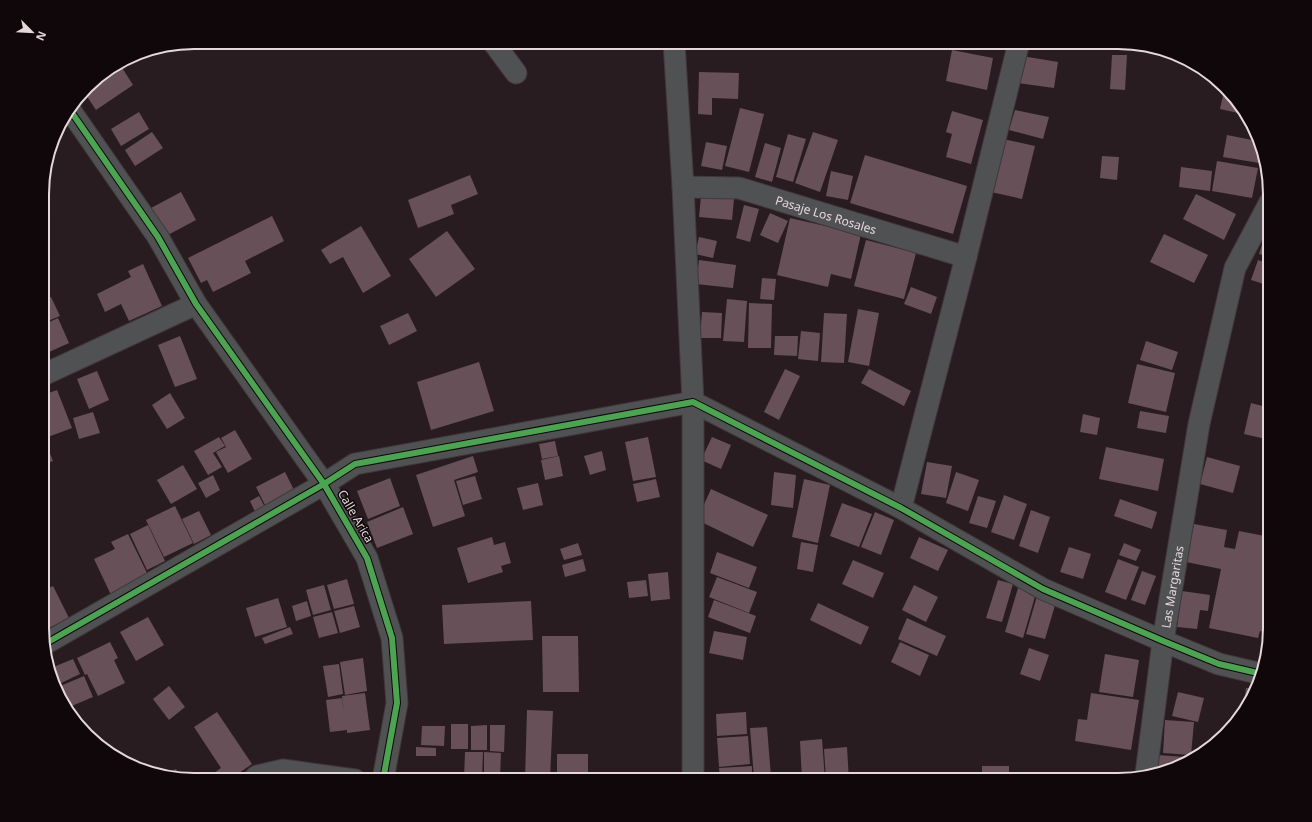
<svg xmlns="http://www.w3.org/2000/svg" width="1312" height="822" viewBox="0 0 1312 822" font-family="'Noto Sans',sans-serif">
  <rect width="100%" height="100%" fill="#281c20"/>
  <g fill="#675058">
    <path d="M 952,50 L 993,58 L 987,90 L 946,81 Z"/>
    <path d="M 1112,55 L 1127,55 L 1125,90 L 1110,89 Z"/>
    <path d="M 1022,56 L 1058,62 L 1054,88 L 1018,83 Z"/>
    <path d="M 121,66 L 133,85 L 96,110 L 84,92 Z"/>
    <path d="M 699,72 L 739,73 L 738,99 L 712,98 L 712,115 L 698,114 Z"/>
    <path d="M 1224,91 L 1241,109 L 1247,115 L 1220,109 Z"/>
    <path d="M 740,108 L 764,114 L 749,172 L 725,166 Z"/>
    <path d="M 1015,110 L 1049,117 L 1043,139 L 1009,130 Z"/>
    <path d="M 952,111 L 983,120 L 971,164 L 946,157 L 952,134 L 946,132 Z"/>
    <path d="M 139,112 L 149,129 L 121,146 L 111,129 Z"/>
    <path d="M 152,132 L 163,148 L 135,166 L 125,150 Z"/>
    <path d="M 813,132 L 838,140 L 820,192 L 795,183 Z"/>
    <path d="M 788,134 L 806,139 L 793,182 L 776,177 Z"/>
    <path d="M 1227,135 L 1257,141 L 1261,155 L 1259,163 L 1223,157 Z"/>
    <path d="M 1003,139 L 1035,146 L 1022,199 L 991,192 Z"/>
    <path d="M 706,142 L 727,146 L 722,170 L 701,166 Z"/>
    <path d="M 765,143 L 781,148 L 772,182 L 755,177 Z"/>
    <path d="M 865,155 L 967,186 L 953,234 L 850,203 Z"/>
    <path d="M 1102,156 L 1119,157 L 1117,180 L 1100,178 Z"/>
    <path d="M 1217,161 L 1258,168 L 1252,198 L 1212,191 Z"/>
    <path d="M 1181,167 L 1212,171 L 1210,191 L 1179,187 Z"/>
    <path d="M 831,171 L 853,176 L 848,200 L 826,196 Z"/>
    <path d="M 470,175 L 478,194 L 451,205 L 454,214 L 418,228 L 408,200 Z"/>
    <path d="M 181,192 L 196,220 L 166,236 L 151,208 Z"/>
    <path d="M 1196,194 L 1236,214 L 1224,240 L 1183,219 Z"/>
    <path d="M 701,196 L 734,199 L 732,220 L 699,217 Z"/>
    <path d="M 744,205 L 759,209 L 750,242 L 736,238 Z"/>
    <path d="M 770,213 L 788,221 L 778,243 L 760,235 Z"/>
    <path d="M 272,216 L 284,241 L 245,261 L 251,273 L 213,292 L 207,280 L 201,283 L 188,258 Z"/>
    <path d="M 790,218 L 861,234 L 851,279 L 831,274 L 828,287 L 777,275 Z"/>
    <path d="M 361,226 L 391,276 L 363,293 L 343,257 L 330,264 L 321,250 Z"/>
    <path d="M 1267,228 L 1270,229 L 1270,257 L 1259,254 Z"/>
    <path d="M 447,231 L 475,269 L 436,297 L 409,259 Z"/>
    <path d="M 1164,234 L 1208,255 L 1194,283 L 1150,262 Z"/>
    <path d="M 699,237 L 717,241 L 713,258 L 695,254 Z"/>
    <path d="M 866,240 L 916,253 L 904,299 L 854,286 Z"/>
    <path d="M 699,260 L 736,265 L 733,288 L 696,284 Z"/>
    <path d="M 1258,260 L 1270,264 L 1270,286 L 1251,280 Z"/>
    <path d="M 143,264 L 162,306 L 129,321 L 121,304 L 105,312 L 97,294 L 131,277 L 128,271 Z"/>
    <path d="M 762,278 L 776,279 L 774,300 L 760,299 Z"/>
    <path d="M 911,287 L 937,297 L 931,314 L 904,304 Z"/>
    <path d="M 51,297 L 60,316 L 43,323 L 43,301 Z"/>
    <path d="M 727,299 L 747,301 L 744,342 L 723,341 Z"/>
    <path d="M 749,303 L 772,304 L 771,348 L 748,348 Z"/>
    <path d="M 858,309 L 879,313 L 869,366 L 848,362 Z"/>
    <path d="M 702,312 L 722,313 L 721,338 L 700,338 Z"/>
    <path d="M 408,313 L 417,331 L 389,345 L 380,326 Z"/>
    <path d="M 824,313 L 847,314 L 844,363 L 821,362 Z"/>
    <path d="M 58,318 L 69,343 L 47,353 L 43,344 L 43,325 Z"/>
    <path d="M 801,331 L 820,333 L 818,361 L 798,359 Z"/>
    <path d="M 180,336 L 197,379 L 175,387 L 158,345 Z"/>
    <path d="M 775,336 L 798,336 L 797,356 L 774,355 Z"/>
    <path d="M 1146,341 L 1178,352 L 1172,370 L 1140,360 Z"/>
    <path d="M 479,362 L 494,411 L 431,430 L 417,382 Z"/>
    <path d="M 1137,364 L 1175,373 L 1166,412 L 1128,403 Z"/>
    <path d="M 785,369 L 800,376 L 779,420 L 764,412 Z"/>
    <path d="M 869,369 L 911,391 L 904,406 L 861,383 Z"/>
    <path d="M 97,371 L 109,400 L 89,409 L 77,379 Z"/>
    <path d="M 57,390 L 72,428 L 48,437 L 43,424 L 43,395 Z"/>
    <path d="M 170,393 L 185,418 L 167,429 L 152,405 Z"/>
    <path d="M 1251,403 L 1270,408 L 1270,440 L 1244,434 Z"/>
    <path d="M 1140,411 L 1169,416 L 1166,433 L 1137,428 Z"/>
    <path d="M 93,412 L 100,433 L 79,439 L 73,418 Z"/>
    <path d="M 1083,414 L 1100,418 L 1097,435 L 1080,432 Z"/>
    <path d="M 235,430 L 252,459 L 228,473 L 216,452 L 226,447 L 221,438 Z"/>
    <path d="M 43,436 L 53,461 L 43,465 Z"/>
    <path d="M 219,437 L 225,446 L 213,453 L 222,467 L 208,475 L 194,451 Z"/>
    <path d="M 648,437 L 656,477 L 633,481 L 625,442 Z"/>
    <path d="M 712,437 L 731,445 L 721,469 L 701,460 Z"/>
    <path d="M 555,441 L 558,456 L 542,459 L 539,444 Z"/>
    <path d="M 1106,447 L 1164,459 L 1158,491 L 1099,479 Z"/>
    <path d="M 602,451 L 606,470 L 590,475 L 584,456 Z"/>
    <path d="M 473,456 L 478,472 L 454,480 L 465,516 L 433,527 L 416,475 Z"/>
    <path d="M 559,456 L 563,476 L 545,480 L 541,460 Z"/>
    <path d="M 1207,457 L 1240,466 L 1233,493 L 1200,484 Z"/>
    <path d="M 927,462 L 952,466 L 946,498 L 921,494 Z"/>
    <path d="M 183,465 L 197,489 L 171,504 L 157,480 Z"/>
    <path d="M 285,472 L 296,494 L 267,509 L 256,487 Z"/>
    <path d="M 774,472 L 796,475 L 793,508 L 771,505 Z"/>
    <path d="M 956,472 L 979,480 L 968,511 L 946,503 Z"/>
    <path d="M 213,475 L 220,490 L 206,498 L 198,483 Z"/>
    <path d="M 475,476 L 482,499 L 463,505 L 456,481 Z"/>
    <path d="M 390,478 L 400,506 L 368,519 L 357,491 Z"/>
    <path d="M 656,479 L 660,497 L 637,502 L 633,484 Z"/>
    <path d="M 804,479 L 830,485 L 818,543 L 792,537 Z"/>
    <path d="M 538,483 L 543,505 L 523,510 L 517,488 Z"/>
    <path d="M 711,489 L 768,515 L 753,547 L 697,520 Z"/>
    <path d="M 1004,495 L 1027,504 L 1014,540 L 991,532 Z"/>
    <path d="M 259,496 L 266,509 L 256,514 L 250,501 Z"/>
    <path d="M 978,496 L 996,501 L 987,528 L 969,523 Z"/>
    <path d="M 1120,499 L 1157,512 L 1152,529 L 1114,516 Z"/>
    <path d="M 842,503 L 872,514 L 859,547 L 830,536 Z"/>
    <path d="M 175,506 L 193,543 L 164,557 L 146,520 Z"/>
    <path d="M 403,507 L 413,534 L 377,548 L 367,522 Z"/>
    <path d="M 1031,510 L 1050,517 L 1038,553 L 1019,546 Z"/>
    <path d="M 199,511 L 211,535 L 194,544 L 182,519 Z"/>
    <path d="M 875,512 L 894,520 L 881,555 L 861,547 Z"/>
    <path d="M 1194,524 L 1227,530 L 1224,547 L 1235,549 L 1239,531 L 1270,537 L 1270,554 L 1268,563 L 1270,564 L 1270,633 L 1260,631 L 1258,638 L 1209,628 L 1221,569 L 1186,562 Z"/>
    <path d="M 148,525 L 165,561 L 147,570 L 130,534 Z"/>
    <path d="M 128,534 L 148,575 L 112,597 L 94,559 L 115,549 L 111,542 Z"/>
    <path d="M 492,537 L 494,545 L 505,542 L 511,563 L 501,566 L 503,572 L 468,583 L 457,548 Z"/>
    <path d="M 919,537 L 948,550 L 938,571 L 910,558 Z"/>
    <path d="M 801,542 L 818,545 L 813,572 L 797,569 Z"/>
    <path d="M 578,543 L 582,555 L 564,560 L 560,549 Z"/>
    <path d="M 1124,543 L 1141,550 L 1136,561 L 1119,555 Z"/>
    <path d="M 1069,547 L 1091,554 L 1083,579 L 1060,572 Z"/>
    <path d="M 717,552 L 757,567 L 749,588 L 710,573 Z"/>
    <path d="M 583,559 L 586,571 L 565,577 L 562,565 Z"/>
    <path d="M 1118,559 L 1139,567 L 1126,600 L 1105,592 Z"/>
    <path d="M 853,560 L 884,573 L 873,598 L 842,584 Z"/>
    <path d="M 1142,571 L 1156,576 L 1145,605 L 1131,600 Z"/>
    <path d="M 668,572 L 670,599 L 651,601 L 648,574 Z"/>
    <path d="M 717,577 L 757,592 L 749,613 L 709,597 Z"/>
    <path d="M 347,579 L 354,604 L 334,609 L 327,585 Z"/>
    <path d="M 646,580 L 648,596 L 629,598 L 627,582 Z"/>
    <path d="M 998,580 L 1013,584 L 1002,622 L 986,618 Z"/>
    <path d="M 324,585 L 331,610 L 313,615 L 306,590 Z"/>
    <path d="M 914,585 L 938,597 L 926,622 L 902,610 Z"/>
    <path d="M 53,586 L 69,618 L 43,631 L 43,591 Z"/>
    <path d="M 1018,588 L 1036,593 L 1023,638 L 1005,632 Z"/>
    <path d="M 1182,591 L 1210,595 L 1208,611 L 1200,610 L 1197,629 L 1177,627 Z"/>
    <path d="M 1037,596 L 1056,602 L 1045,639 L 1026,634 Z"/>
    <path d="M 278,598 L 287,627 L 255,637 L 246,608 Z"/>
    <path d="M 714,600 L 756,616 L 750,633 L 708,617 Z"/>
    <path d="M 307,601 L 311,616 L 296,621 L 292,606 Z"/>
    <path d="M 531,601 L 533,640 L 444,644 L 442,605 Z"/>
    <path d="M 818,603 L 869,627 L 861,645 L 810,620 Z"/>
    <path d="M 354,606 L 360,627 L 340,633 L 334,611 Z"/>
    <path d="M 332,612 L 338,633 L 319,638 L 313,617 Z"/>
    <path d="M 148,617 L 164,645 L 136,661 L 120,632 Z"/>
    <path d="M 907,618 L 946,636 L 937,656 L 898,639 Z"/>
    <path d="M 290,627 L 293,634 L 265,644 L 262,638 Z"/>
    <path d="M 714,631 L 747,637 L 743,660 L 709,653 Z"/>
    <path d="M 542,636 L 578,636 L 579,692 L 543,692 Z"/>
    <path d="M 110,642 L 118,658 L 114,660 L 125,683 L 98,696 L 87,674 L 85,675 L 77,658 Z"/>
    <path d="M 900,642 L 929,655 L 920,676 L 891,662 Z"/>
    <path d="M 1029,648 L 1049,655 L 1040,681 L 1020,674 Z"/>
    <path d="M 1105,654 L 1139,660 L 1133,697 L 1099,692 Z"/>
    <path d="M 363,658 L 367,691 L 345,695 L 340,662 Z"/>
    <path d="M 73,659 L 80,674 L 57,685 L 51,668 Z"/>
    <path d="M 339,664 L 343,694 L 328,697 L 323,666 Z"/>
    <path d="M 84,676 L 93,697 L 67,708 L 58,687 Z"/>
    <path d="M 169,686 L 185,707 L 169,720 L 153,699 Z"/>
    <path d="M 1246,688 L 1256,689 L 1243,713 Z"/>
    <path d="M 1178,692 L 1204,698 L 1198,722 L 1172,716 Z"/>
    <path d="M 365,693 L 370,730 L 347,733 L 347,730 L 330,732 L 326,700 L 342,698 L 344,712 L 342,696 Z"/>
    <path d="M 1091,693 L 1139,700 L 1131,750 L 1075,741 L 1078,719 L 1087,720 Z"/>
    <path d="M 527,710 L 553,711 L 550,780 L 525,780 Z"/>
    <path d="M 217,712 L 252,764 L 229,780 L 218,780 L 214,773 L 221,768 L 194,727 Z"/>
    <path d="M 746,712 L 747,734 L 717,736 L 716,714 Z"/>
    <path d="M 1165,720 L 1194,722 L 1191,755 L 1163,753 Z"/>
    <rect x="451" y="724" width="17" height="25"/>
    <path d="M 487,725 L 487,750 L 471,750 L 471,726 Z"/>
    <path d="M 490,725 L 505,725 L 504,752 L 490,751 Z"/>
    <path d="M 422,726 L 445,726 L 444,746 L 421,745 Z"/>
    <path d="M 767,727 L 771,777 L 754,778 L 750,728 Z"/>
    <path d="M 748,736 L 750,764 L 719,767 L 717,738 Z"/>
    <path d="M 822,739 L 825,780 L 802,780 L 800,741 Z"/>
    <path d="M 416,747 L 436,748 L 436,756 L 416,756 Z"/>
    <path d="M 847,747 L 849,780 L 826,780 L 824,749 Z"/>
    <path d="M 465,752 L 483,752 L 482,779 L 464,779 Z"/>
    <path d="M 484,752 L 501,753 L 500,780 L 484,780 Z"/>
    <rect x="557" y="754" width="31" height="26"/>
    <path d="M 1157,755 L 1185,757 L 1185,762 L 1156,771 Z"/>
    <path d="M 752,766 L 752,780 L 720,780 L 719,768 Z"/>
    <rect x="982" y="766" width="27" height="14"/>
    <path d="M 176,769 L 181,778 L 162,776 Z"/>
    <rect x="853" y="773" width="29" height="7"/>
  </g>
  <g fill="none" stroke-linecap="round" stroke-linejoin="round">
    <g stroke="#42373b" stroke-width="23">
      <g id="minor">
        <path d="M 493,42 L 516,73"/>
        <path d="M 674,42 L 683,187 L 693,402 L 693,780"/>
        <path d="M 70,110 L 158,237 L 196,304 L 324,484 L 367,558 L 392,638 L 397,703 L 383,780"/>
        <path id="s1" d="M 683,187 L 739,188 L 966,257"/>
        <path d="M 43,375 L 196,304"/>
        <path d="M 901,508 L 966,257 L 1019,42"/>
        <path d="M 43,645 L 324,484 L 355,464 L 693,402 L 901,508 L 1043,589 L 1163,641 L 1219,664 L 1262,674"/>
        <path id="s2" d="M 1146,774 L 1163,641 L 1199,424 L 1235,268 L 1270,202"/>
        <path d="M 253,780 L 257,776 L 283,770 L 355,780"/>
      </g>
    </g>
    <use href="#minor" stroke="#505153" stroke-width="21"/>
    <g stroke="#0f0709" stroke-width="8">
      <g id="cycleway">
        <path d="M 70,110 L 158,237 L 196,304 L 324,484 L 367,558 L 392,638 L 397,703 L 383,780"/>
        <path d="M 43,645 L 324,484 L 355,464 L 693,402 L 901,508 L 1043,589 L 1163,641 L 1219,664 L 1262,674"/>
      </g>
    </g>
    <use href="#cycleway" stroke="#4ca352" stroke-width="6"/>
  </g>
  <g text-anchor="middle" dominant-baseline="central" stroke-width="3" stroke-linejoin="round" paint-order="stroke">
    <g font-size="12" fill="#e6d7db" stroke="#0f0709">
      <text stroke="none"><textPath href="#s1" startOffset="147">Pasaje Los Rosales</textPath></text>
      <text transform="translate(356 516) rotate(60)">Calle Arica</text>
      <text stroke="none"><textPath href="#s2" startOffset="189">Las Margaritas</textPath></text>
    </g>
  </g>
  <path d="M0 0H1312V822H0ZM194 49H1118A145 145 0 0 1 1263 194V628A145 145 0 0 1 1118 773H194A145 145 0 0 1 49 628V194A145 145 0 0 1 194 49Z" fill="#0f0709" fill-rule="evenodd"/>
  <path fill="none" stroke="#e6d7db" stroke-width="2" d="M194 49H1118A145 145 0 0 1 1263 194V628A145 145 0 0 1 1118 773H194A145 145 0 0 1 49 628V194A145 145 0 0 1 194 49Z"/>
  <g transform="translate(32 32) rotate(114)" stroke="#0f0709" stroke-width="3" paint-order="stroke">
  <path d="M0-3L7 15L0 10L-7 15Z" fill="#e6d7db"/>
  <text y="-6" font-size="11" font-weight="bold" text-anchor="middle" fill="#e6d7db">N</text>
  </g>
</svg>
